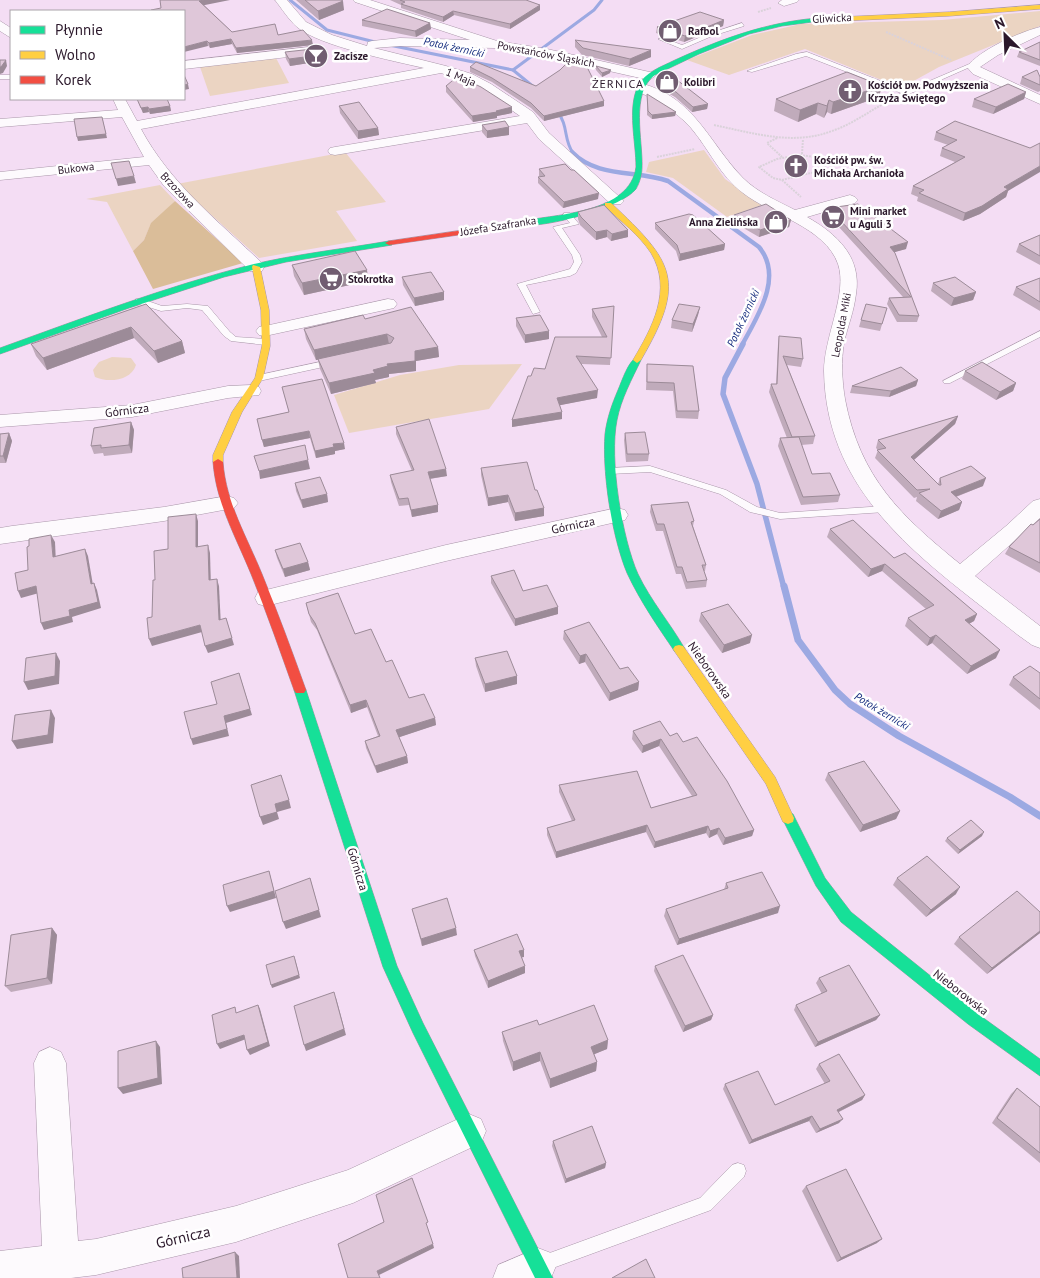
<svg xmlns="http://www.w3.org/2000/svg" width="1040" height="1278" viewBox="0 0 1040 1278" font-family="'PT Sans',sans-serif">
  <rect width="100%" height="100%" fill="#f4ddf4"/>
  <g fill="#ebd4c2">
    <path d="M 1040,11 L 1040,26 L 939,67 L 901,88 L 805,49 L 729,75 L 687,60 L 752,35 L 801,24 L 942,20 Z"/>
    <path d="M 276,58 L 289,83 L 210,96 L 200,67 Z"/>
    <path d="M 704,150 L 725,179 L 762,205 L 727,217 L 673,178 L 646,172 L 649,162 Z"/>
    <path d="M 345,152 L 386,202 L 336,211 L 357,241 L 259,258 L 177,184 Z"/>
    <path d="M 160,185 L 175,201 L 150,226 L 144,240 L 133,251 L 107,202 L 86,199 Z"/>
    <path d="M 112,357 L 131,358 L 136,365 C 131,381 108,383 95,377 L 93,370 L 99,362 Z"/>
    <path d="M 522,364 L 489,409 L 349,433 L 334,395 L 400,375 L 459,365 Z"/>
  </g>
  <path fill="#dabd99" d="M 175,201 L 243,263 L 153,289 L 133,251 L 144,240 L 151,223 Z"/>
  <g fill="none" stroke-linecap="round" stroke-linejoin="round">
    <g stroke="#9ca9e2" stroke-width="3">
      <path d="M 290,0 L 327,30 L 379,43"/>
      <path d="M 389,45 L 513,70 L 535,88"/>
      <path d="M 513,70 L 594,10 L 602,0"/>
      <path d="M 557,111 C 569,126 563,139 573,153"/>
    </g>
    <path stroke="#9ca9e2" stroke-width="4.5" d="M 572,152 C 597,178 636,170 668,181 L 759,247 C 784,277 757,317 742,345"/>
    <path stroke="#9ca9e2" stroke-width="5.5" d="M 743,344 L 725,378 L 723,394 L 757,484 L 784,588"/>
    <path stroke="#9ca9e2" stroke-width="7" d="M 784,586 L 798,640 L 835,690 L 850,704 L 899,736 L 1010,797 L 1040,816"/>
    <g stroke="#aa97aa" stroke-width="1">
      <g id="lane">
        <path d="M 742,23 L 744,26 L 712,36 L 682,49 L 658,39 L 663,38 L 682,45 L 708,34 Z"/>
        <path d="M 807,52 L 906,91 L 974,62 L 979,63 L 900,98 L 897,96 L 901,93 L 806,56 L 752,72 L 747,71 L 796,54 Z"/>
        <rect x="0" y="75" width="11" height="4"/>
        <path d="M 564,213 L 570,213 L 579,224 L 562,228 L 580,255 L 582,262 L 576,273 L 570,276 L 526,285 L 540,312 L 533,314 L 517,284 L 570,269 L 574,262 L 572,255 L 553,227 L 570,223 L 563,215 Z"/>
        <path d="M 136,299 L 142,299 L 162,306 L 187,304 L 208,306 L 230,332 L 236,337 L 266,339 L 270,342 L 266,345 L 231,341 L 224,336 L 202,310 L 187,308 L 161,311 L 136,303 Z"/>
        <path d="M 1040,331 L 1040,337 L 950,383 L 944,383 L 943,381 Z"/>
        <path d="M 334,359 L 338,362 L 337,364 L 259,381 L 255,378 L 259,375 Z"/>
        <path d="M 650,466 L 726,490 L 757,507 L 780,513 L 885,506 L 890,509 L 885,512 L 780,519 L 750,512 L 720,494 L 650,472 L 610,474 L 605,471 L 610,468 Z"/>
        <path d="M 738,1163 L 744,1165 L 746,1171 L 744,1177 L 711,1210 L 542,1272 L 536,1270 L 534,1264 L 536,1258 L 700,1198 L 732,1165 Z"/>
      </g>
    </g>
    <g stroke="#aa97aa" stroke-width="1">
      <g id="street">
        <path d="M 275,0 L 287,0 L 306,22 L 332,35 L 367,46 L 368,42 L 372,41 L 400,38 L 470,40 L 355,2 L 353,0 L 370,0 L 497,41 L 547,49 L 654,73 L 655,76 L 649,80 L 547,57 L 495,48 L 400,46 L 374,48 L 446,66 L 472,74 L 491,84 L 533,112 L 549,133 L 624,201 L 621,204 L 611,204 L 539,139 L 527,123 L 335,155 L 330,154 L 328,151 L 330,148 L 335,147 L 520,116 C 494,98 470,82 441,73 L 141,129 C 170,183 218,221 262,263 L 264,267 L 262,271 L 250,271 L 164,186 L 149,165 L 0,180 L 0,172 L 144,157 L 122,117 L 0,127 L 0,119 L 118,110 L 113,99 L 125,99 L 137,121 L 424,68 C 394,61 319,46 297,27 C 289,20 282,9 275,0 Z"/>
        <path d="M 799,0 L 797,2 L 784,6 L 778,3 L 782,0 Z"/>
        <path d="M 0,21 L 11,28 L 11,38 L 0,31 Z"/>
        <path d="M 1040,27 L 1040,35 L 998,55 L 980,67 L 1040,95 L 1040,104 L 973,74 L 967,67 C 979,50 1020,32 1040,27 Z"/>
        <path d="M 318,46 L 324,50 L 322,53 L 184,69 L 184,61 Z"/>
        <path d="M 640,83 C 695,97 708,142 743,178 C 757,192 777,201 795,210 L 850,195 L 855,197 L 858,200 L 855,203 L 807,217 C 837,234 862,257 856,294 C 854,311 848,326 844,342 C 841,361 842,381 845,399 C 860,478 901,516 960,564 L 1006,526 L 1033,501 L 1040,499 L 1040,518 L 975,576 L 1040,626 L 1040,648 L 1032,645 L 1018,635 C 929,564 826,499 824,371 C 824,337 848,293 838,264 C 825,227 771,215 743,193 C 720,176 709,149 691,128 C 675,110 656,100 635,90 L 633,87 Z"/>
        <path d="M 388,299 L 394,300 L 397,304 L 394,308 L 265,336 L 259,335 L 256,331 L 259,327 L 265,326 Z"/>
        <path d="M 252,385 L 259,387 L 261,391 L 259,395 L 228,398 L 132,417 L 0,427 L 0,415 L 132,405 L 228,386 Z"/>
        <path d="M 227,496 L 234,498 L 238,503 L 234,508 L 164,521 L 0,544 L 0,528 L 12,526 L 164,507 Z"/>
        <path d="M 617,508 L 625,510 L 628,515 L 625,520 L 446,561 L 266,606 L 258,604 L 255,598 L 258,592 L 446,545 Z"/>
        <path d="M 50,1047 L 61,1052 L 66,1063 L 78,1241 L 96,1239 L 236,1206 L 348,1170 L 469,1114 L 481,1119 L 486,1131 L 481,1143 L 353,1203 L 236,1242 L 96,1275 L 71,1278 L 0,1278 L 0,1251 L 42,1246 L 34,1063 L 39,1052 Z"/>
        <path d="M 538,1248 L 551,1253 L 556,1266 L 551,1278 L 493,1278 L 498,1265 Z"/>
      </g>
    </g>
    <g stroke="#aa97aa" stroke-width="1">
      <g id="fast">
        <path d="M 818,18 L 820,21 L 782,26 L 749,34 L 699,54 L 655,75 C 630,93 643,140 642,167 C 642,174 640,182 636,189 C 621,208 546,228 522,225 L 522,221 C 558,214 630,213 636,167 C 636,142 627,109 638,86 C 645,72 661,67 675,60 C 721,39 767,22 818,18 Z"/>
        <path d="M 389,241 L 392,241 L 392,245 L 286,262 L 224,277 L 129,308 L 0,354 L 0,348 C 83,318 165,287 250,265 C 296,254 343,249 389,241 Z"/>
        <path d="M 637,357 L 641,360 C 632,379 621,399 617,420 C 609,459 622,538 638,574 C 651,601 670,623 685,649 L 683,652 L 675,652 C 658,627 640,601 627,573 C 612,537 602,473 605,434 C 607,418 612,404 618,390 C 622,381 628,361 637,357 Z"/>
        <path d="M 300,685 L 304,687 L 306,690 L 397,966 L 423,1023 L 553,1278 L 535,1278 L 413,1033 L 383,967 L 294,690 L 296,687 Z"/>
        <path d="M 788,812 L 793,814 L 825,878 L 851,912 L 978,1014 L 1040,1059 L 1040,1076 L 968,1024 L 841,922 L 816,886 L 782,818 L 783,814 Z"/>
      </g>
    </g>
    <g stroke="#aa97aa" stroke-width="1">
      <g id="slow">
        <path d="M 1040,5 L 1040,9 L 949,16 L 818,22 L 815,20 L 818,18 L 949,12 Z"/>
        <path d="M 605,203 L 611,203 C 674,262 687,281 641,360 L 637,363 L 633,360 C 652,328 673,290 651,253 C 639,235 621,221 605,207 Z"/>
        <path d="M 253,265 L 260,267 L 269,310 L 270,346 L 263,378 L 242,412 L 223,455 L 223,462 L 218,465 L 213,462 L 213,455 L 232,412 L 255,378 L 262,346 L 261,310 L 252,267 Z"/>
        <path d="M 679,645 L 683,646 L 775,777 L 794,818 L 793,822 L 788,824 L 783,822 L 766,784 L 675,652 L 673,649 L 675,646 Z"/>
      </g>
    </g>
    <g stroke="#aa97aa" stroke-width="1">
      <g id="jam">
        <path d="M 525,221 L 529,223 L 528,225 L 389,245 L 385,243 L 389,241 Z"/>
        <path d="M 218,459 L 223,462 C 226,503 247,537 262,574 C 278,613 292,651 306,690 L 304,693 L 296,693 L 294,690 C 280,651 267,613 251,574 C 236,537 216,503 213,462 Z"/>
      </g>
    </g>
    <g stroke="#dad2da" stroke-width="2" stroke-dasharray="2 1" stroke-linecap="butt">
      <path d="M 758,12 L 771,8"/>
      <path d="M 886,32 L 951,60"/>
      <path d="M 714,125 C 753,133 793,146 832,131 C 853,124 871,110 890,100"/>
      <path d="M 777,138 L 767,143 L 782,157"/>
      <path d="M 802,154 L 803,139"/>
      <path d="M 800,155 L 814,157 L 826,164 L 823,170 L 782,180 L 773,178 L 759,167 L 777,159 Z"/>
      <path d="M 657,157 L 695,149"/>
      <path d="M 782,180 L 801,197"/>
    </g>
    <use href="#lane" fill="#fdfafd" fill-rule="evenodd"/>
    <use href="#street" fill="#fdfafd" fill-rule="evenodd"/>
    <use href="#fast" fill="#16e098" fill-rule="evenodd"/>
    <use href="#slow" fill="#ffcf43" fill-rule="evenodd"/>
    <use href="#jam" fill="#f24e42" fill-rule="evenodd"/>
  </g>
  <g fill="#c0abbb">
    <path d="M 296,0 L 341,0 L 344,10 L 319,20 Z"/>
    <path d="M 390,0 L 526,0 L 540,10 L 510,29 L 454,15 L 443,22 L 401,8 L 401,5 Z"/>
    <path d="M 204,5 L 232,32 L 278,35 L 313,45 L 237,53 L 232,44 L 210,48 L 184,11 L 151,11 L 151,10 Z"/>
    <path d="M 362,20 L 430,23 L 431,29 L 416,37 L 362,26 Z"/>
    <path d="M 724,20 L 723,26 L 684,42 L 656,33 L 657,27 Z"/>
    <path d="M 575,40 L 651,57 L 629,66 L 582,55 L 575,47 Z"/>
    <path d="M 1040,42 L 1040,66 L 1017,57 L 1019,52 Z"/>
    <path d="M 285,52 L 328,54 L 328,60 L 290,66 L 286,59 Z"/>
    <path d="M 596,66 L 610,73 L 602,77 L 596,70 Z"/>
    <path d="M 470,67 L 536,86 L 604,101 L 604,106 L 544,121 L 531,108 L 492,82 L 470,72 Z"/>
    <path d="M 1022,77 L 1040,77 L 1040,91 L 1038,92 L 1020,84 Z"/>
    <path d="M 658,82 L 708,104 L 707,109 L 692,112 L 675,97 L 657,87 Z"/>
    <path d="M 446,86 L 512,113 L 497,116 L 497,118 L 473,122 L 446,92 Z"/>
    <path d="M 1026,92 L 1024,99 L 993,114 L 972,107 L 974,99 Z"/>
    <path d="M 879,97 L 831,114 L 827,112 L 824,118 L 816,114 L 798,122 L 774,111 L 776,99 Z"/>
    <path d="M 647,98 L 676,112 L 675,116 L 652,119 L 647,115 Z"/>
    <path d="M 137,99 L 170,106 L 171,111 L 150,114 L 149,112 L 143,113 Z"/>
    <path d="M 339,106 L 378,128 L 379,135 L 358,139 L 340,113 Z"/>
    <path d="M 955,121 L 1008,191 L 1006,197 L 980,214 L 963,221 L 917,201 L 918,197 L 911,194 L 913,186 L 955,162 L 940,156 L 942,148 L 948,145 L 934,140 L 936,132 Z"/>
    <path d="M 482,125 L 509,127 L 509,135 L 487,138 L 482,132 Z"/>
    <path d="M 539,169 L 571,170 L 598,199 L 563,208 L 538,183 L 538,177 L 540,177 L 539,176 Z"/>
    <path d="M 829,208 L 906,249 L 894,252 L 919,316 L 917,322 L 897,322 L 887,304 L 889,298 L 903,297 L 827,214 Z"/>
    <path d="M 578,212 L 628,237 L 611,241 L 607,237 L 596,240 L 580,225 L 578,219 Z"/>
    <path d="M 734,215 L 791,220 L 789,227 L 759,237 L 733,222 Z"/>
    <path d="M 655,223 L 725,244 L 724,250 L 679,261 L 676,251 L 655,229 Z"/>
    <path d="M 1040,235 L 1040,265 L 1016,252 L 1019,244 Z"/>
    <path d="M 292,265 L 367,270 L 368,281 L 304,295 L 294,276 Z"/>
    <path d="M 402,277 L 444,292 L 444,300 L 415,306 L 403,285 Z"/>
    <path d="M 1040,278 L 1040,311 L 1013,295 L 1016,287 Z"/>
    <path d="M 933,283 L 976,292 L 973,300 L 951,306 L 931,291 Z"/>
    <path d="M 146,304 L 182,341 L 185,353 L 158,363 L 134,338 L 47,370 L 36,356 L 31,344 Z"/>
    <path d="M 614,306 L 610,365 L 581,364 L 597,398 L 560,405 L 562,419 L 512,427 L 512,420 L 531,376 L 545,369 L 602,337 L 592,317 L 592,309 Z"/>
    <path d="M 700,307 L 698,315 L 692,332 L 671,328 L 672,320 Z"/>
    <path d="M 887,308 L 880,331 L 859,327 L 861,320 Z"/>
    <path d="M 516,318 L 549,339 L 525,343 L 516,326 Z"/>
    <path d="M 365,319 L 438,347 L 439,357 L 416,361 L 416,371 L 389,374 L 389,377 L 375,380 L 376,383 L 331,394 L 320,369 L 318,360 L 316,360 L 306,339 L 304,329 Z"/>
    <path d="M 779,336 L 803,359 L 801,367 L 787,365 L 815,436 L 813,444 L 801,445 L 812,474 L 840,495 L 838,502 L 801,505 L 778,446 L 780,438 L 787,438 L 769,392 L 771,384 L 776,384 L 778,344 Z"/>
    <path d="M 647,364 L 693,366 L 699,411 L 698,419 L 676,418 L 673,391 L 646,390 Z"/>
    <path d="M 965,371 L 1016,383 L 1013,391 L 996,400 L 962,379 Z"/>
    <path d="M 918,380 L 916,386 L 889,397 L 850,393 L 852,386 Z"/>
    <path d="M 282,387 L 345,449 L 335,451 L 335,454 L 316,458 L 310,438 L 264,447 L 257,419 L 289,412 Z"/>
    <path d="M 958,416 L 955,424 L 914,460 L 938,484 L 940,478 L 983,486 L 956,497 L 962,502 L 959,510 L 938,519 L 916,501 L 917,497 L 914,498 L 875,458 L 878,450 L 876,448 L 878,440 Z"/>
    <path d="M 131,422 L 134,430 L 132,453 L 104,456 L 103,453 L 94,454 L 91,446 Z"/>
    <path d="M 396,427 L 447,476 L 430,479 L 438,505 L 438,512 L 412,517 L 409,505 L 399,506 L 391,482 L 390,475 L 412,471 L 396,434 Z"/>
    <path d="M 9,433 L 12,441 L 6,463 L 0,463 L 0,434 Z"/>
    <path d="M 625,433 L 649,454 L 648,461 L 626,462 L 624,440 Z"/>
    <path d="M 481,468 L 535,490 L 544,508 L 544,516 L 515,521 L 508,502 L 488,506 L 481,475 Z"/>
    <path d="M 295,483 L 327,494 L 328,502 L 303,508 L 296,491 Z"/>
    <path d="M 651,505 L 694,521 L 693,526 L 706,565 L 705,571 L 704,571 L 707,580 L 706,587 L 686,589 L 681,574 L 676,574 L 663,531 L 656,531 L 650,512 Z"/>
    <path d="M 1040,519 L 1040,573 L 1005,554 L 1009,547 Z"/>
    <path d="M 830,529 L 894,558 L 977,614 L 974,621 L 969,624 L 996,658 L 967,674 L 932,643 L 927,646 L 905,626 L 908,618 L 926,609 L 882,571 L 868,577 L 827,537 Z"/>
    <path d="M 275,550 L 308,562 L 310,570 L 285,577 L 277,558 Z"/>
    <path d="M 491,576 L 558,607 L 558,614 L 515,626 L 491,583 Z"/>
    <path d="M 306,603 L 355,634 L 386,662 L 409,698 L 435,718 L 436,725 L 399,737 L 407,756 L 408,763 L 377,773 L 366,748 L 365,741 L 378,736 L 367,707 L 351,713 L 317,630 L 311,622 Z"/>
    <path d="M 701,613 L 750,643 L 722,653 L 699,621 Z"/>
    <path d="M 564,631 L 639,682 L 638,690 L 609,701 L 585,662 L 579,664 L 563,639 Z"/>
    <path d="M 475,658 L 517,676 L 517,684 L 485,692 L 476,666 Z"/>
    <path d="M 1040,673 L 1040,710 L 1009,685 L 1013,677 Z"/>
    <path d="M 633,731 L 670,736 L 683,742 L 754,830 L 752,836 L 723,845 L 717,834 L 709,838 L 706,833 L 654,848 L 646,832 L 556,858 L 547,835 L 547,828 L 572,821 L 559,792 L 559,785 L 651,808 L 692,796 L 659,746 L 642,753 L 632,739 Z"/>
    <path d="M 828,773 L 900,811 L 896,819 L 860,832 L 825,780 Z"/>
    <path d="M 982,836 L 958,854 L 945,841 L 947,838 Z"/>
    <path d="M 897,878 L 956,894 L 926,917 L 893,885 Z"/>
    <path d="M 726,883 L 778,913 L 677,945 L 664,916 L 666,909 L 724,890 Z"/>
    <path d="M 412,909 L 457,935 L 422,946 L 414,916 Z"/>
    <path d="M 1040,912 L 1040,933 L 987,974 L 954,944 L 959,937 Z"/>
    <path d="M 52,928 L 57,935 L 52,984 L 11,992 L 5,986 Z"/>
    <path d="M 474,950 L 524,950 L 524,957 L 522,957 L 525,973 L 488,988 L 475,956 Z"/>
    <path d="M 655,966 L 713,1015 L 711,1020 L 683,1032 L 654,971 Z"/>
    <path d="M 819,978 L 880,1015 L 876,1020 L 815,1047 L 794,1010 L 796,1005 L 822,994 L 816,983 Z"/>
    <path d="M 539,1025 L 608,1040 L 607,1049 L 594,1054 L 597,1062 L 596,1071 L 550,1088 L 540,1061 L 513,1071 L 503,1041 L 502,1032 Z"/>
    <path d="M 819,1064 L 865,1095 L 862,1100 L 839,1112 L 839,1123 L 816,1133 L 809,1121 L 749,1144 L 723,1089 L 725,1084 L 775,1105 L 825,1084 L 816,1069 Z"/>
    <path d="M 1017,1088 L 1040,1107 L 1040,1163 L 992,1123 L 1011,1094 Z"/>
    <path d="M 553,1141 L 606,1163 L 605,1168 L 565,1183 L 552,1146 Z"/>
    <path d="M 806,1186 L 877,1243 L 837,1262 L 802,1191 Z"/>
  </g>
  <g fill="#9c8b98">
    <path d="M 204,0 L 230,0 L 200,6 L 199,1 Z"/>
    <path d="M 343,1 L 344,10 L 319,20 L 318,11 Z"/>
    <path d="M 540,5 L 540,10 L 510,29 L 510,24 Z"/>
    <path d="M 453,11 L 454,15 L 443,22 L 443,17 Z"/>
    <path d="M 724,20 L 723,26 L 684,42 L 685,36 Z"/>
    <path d="M 430,23 L 431,29 L 416,37 L 415,31 Z"/>
    <path d="M 231,39 L 232,44 L 210,48 L 209,43 Z"/>
    <path d="M 312,40 L 313,45 L 237,53 L 236,48 Z"/>
    <path d="M 207,41 L 208,46 L 184,52 L 184,47 Z"/>
    <path d="M 651,50 L 651,57 L 629,66 L 630,59 Z"/>
    <path d="M 328,54 L 328,60 L 290,66 L 289,59 Z"/>
    <path d="M 6,60 L 7,66 L 3,73 L 0,74 L 0,67 Z"/>
    <path d="M 611,70 L 610,73 L 602,77 L 602,73 Z"/>
    <path d="M 188,84 L 189,89 L 184,90 L 184,85 Z"/>
    <path d="M 882,86 L 879,97 L 831,114 L 833,102 Z"/>
    <path d="M 1026,92 L 1024,99 L 993,114 L 996,107 Z"/>
    <path d="M 829,100 L 827,112 L 824,118 L 827,106 Z"/>
    <path d="M 604,101 L 604,106 L 544,121 L 544,116 Z"/>
    <path d="M 818,103 L 816,114 L 798,122 L 800,110 Z"/>
    <path d="M 708,104 L 707,109 L 692,112 L 693,107 Z"/>
    <path d="M 170,106 L 171,111 L 150,114 L 149,109 Z"/>
    <path d="M 148,107 L 149,112 L 143,113 L 141,108 Z"/>
    <path d="M 512,107 L 512,113 L 497,116 L 497,118 L 473,122 L 472,116 Z"/>
    <path d="M 676,112 L 675,116 L 652,119 L 652,115 Z"/>
    <path d="M 102,117 L 107,138 L 78,141 L 77,137 Z"/>
    <path d="M 509,127 L 509,135 L 487,138 L 487,131 Z"/>
    <path d="M 378,128 L 379,135 L 358,139 L 358,131 Z"/>
    <path d="M 1040,166 L 1040,172 L 1008,191 L 1006,197 L 980,214 L 963,221 L 965,213 L 1004,187 Z"/>
    <path d="M 134,176 L 136,183 L 118,186 L 116,179 Z"/>
    <path d="M 599,193 L 598,199 L 563,208 L 564,202 Z"/>
    <path d="M 791,220 L 789,227 L 759,237 L 760,230 Z"/>
    <path d="M 607,230 L 607,237 L 596,240 L 596,232 Z"/>
    <path d="M 628,230 L 628,237 L 611,241 L 612,234 Z"/>
    <path d="M 908,242 L 906,249 L 888,254 L 890,247 Z"/>
    <path d="M 725,244 L 724,250 L 679,261 L 680,254 Z"/>
    <path d="M 367,270 L 368,281 L 304,295 L 302,283 Z"/>
    <path d="M 444,292 L 444,300 L 415,306 L 414,298 Z"/>
    <path d="M 976,292 L 973,300 L 951,306 L 954,298 Z"/>
    <path d="M 700,307 L 698,315 L 692,332 L 693,324 Z"/>
    <path d="M 131,327 L 134,338 L 47,370 L 43,358 Z"/>
    <path d="M 549,331 L 549,339 L 525,343 L 525,335 Z"/>
    <path d="M 387,334 L 389,344 L 316,360 L 314,350 Z"/>
    <path d="M 182,341 L 185,353 L 158,363 L 154,351 Z"/>
    <path d="M 438,347 L 439,357 L 416,361 L 416,371 L 389,374 L 389,377 L 375,380 L 376,383 L 331,394 L 329,383 L 373,370 L 415,351 Z"/>
    <path d="M 918,380 L 916,386 L 889,397 L 891,391 Z"/>
    <path d="M 1016,383 L 1013,391 L 996,400 L 1000,392 Z"/>
    <path d="M 598,390 L 597,398 L 556,406 L 557,398 Z"/>
    <path d="M 562,412 L 562,419 L 512,427 L 512,420 Z"/>
    <path d="M 958,416 L 955,424 L 908,465 L 911,457 Z"/>
    <path d="M 131,422 L 134,430 L 132,453 L 129,445 Z"/>
    <path d="M 309,431 L 310,438 L 264,447 L 262,440 Z"/>
    <path d="M 9,433 L 12,441 L 6,463 L 3,456 Z"/>
    <path d="M 344,443 L 345,449 L 335,451 L 335,454 L 316,458 L 315,451 L 333,444 Z"/>
    <path d="M 308,460 L 310,469 L 260,479 L 259,471 Z"/>
    <path d="M 446,469 L 447,476 L 428,479 L 428,472 Z"/>
    <path d="M 986,478 L 983,486 L 947,500 L 951,492 Z"/>
    <path d="M 327,494 L 328,502 L 303,508 L 301,500 Z"/>
    <path d="M 508,495 L 508,502 L 488,506 L 488,498 Z"/>
    <path d="M 962,502 L 959,510 L 938,519 L 941,511 Z"/>
    <path d="M 438,505 L 438,512 L 412,517 L 411,510 Z"/>
    <path d="M 544,508 L 544,516 L 515,521 L 515,513 Z"/>
    <path d="M 196,514 L 198,521 L 198,554 L 196,547 Z"/>
    <path d="M 51,535 L 55,542 L 56,564 L 53,557 Z"/>
    <path d="M 208,545 L 210,553 L 211,588 L 209,580 Z"/>
    <path d="M 85,549 L 88,556 L 94,591 L 91,584 Z"/>
    <path d="M 308,562 L 310,570 L 285,577 L 283,569 Z"/>
    <path d="M 885,564 L 882,571 L 868,577 L 871,569 Z"/>
    <path d="M 217,579 L 219,586 L 221,627 L 219,620 Z"/>
    <path d="M 94,583 L 97,590 L 101,608 L 72,617 L 73,622 L 44,630 L 41,623 L 69,610 Z"/>
    <path d="M 36,586 L 39,593 L 21,598 L 18,591 Z"/>
    <path d="M 558,607 L 558,614 L 515,626 L 515,619 Z"/>
    <path d="M 977,614 L 974,621 L 961,628 L 965,620 Z"/>
    <path d="M 226,618 L 234,645 L 208,653 L 205,646 Z"/>
    <path d="M 200,625 L 202,632 L 152,646 L 149,639 Z"/>
    <path d="M 752,635 L 750,643 L 722,653 L 724,645 Z"/>
    <path d="M 936,635 L 932,643 L 927,646 L 930,638 Z"/>
    <path d="M 1000,650 L 996,658 L 967,674 L 971,666 Z"/>
    <path d="M 56,653 L 60,661 L 59,684 L 28,690 L 24,682 Z"/>
    <path d="M 586,654 L 585,662 L 579,664 L 580,656 Z"/>
    <path d="M 239,673 L 252,715 L 226,723 L 229,736 L 193,745 L 191,739 L 224,716 Z"/>
    <path d="M 517,676 L 517,684 L 485,692 L 485,684 Z"/>
    <path d="M 639,682 L 638,690 L 609,701 L 610,693 Z"/>
    <path d="M 366,700 L 367,707 L 351,713 L 350,705 Z"/>
    <path d="M 51,710 L 55,718 L 53,743 L 17,749 L 12,741 Z"/>
    <path d="M 435,718 L 436,725 L 397,738 L 396,730 Z"/>
    <path d="M 661,739 L 659,746 L 642,753 L 643,746 Z"/>
    <path d="M 407,756 L 408,763 L 377,773 L 375,766 Z"/>
    <path d="M 289,800 L 291,808 L 277,812 L 279,819 L 263,825 L 260,817 L 275,804 Z"/>
    <path d="M 900,811 L 896,819 L 860,832 L 863,825 Z"/>
    <path d="M 647,825 L 646,832 L 556,858 L 556,852 Z"/>
    <path d="M 708,826 L 706,833 L 654,848 L 655,842 Z"/>
    <path d="M 719,828 L 717,834 L 709,838 L 710,831 Z"/>
    <path d="M 754,830 L 752,836 L 723,845 L 725,838 Z"/>
    <path d="M 984,832 L 982,836 L 958,854 L 960,850 Z"/>
    <path d="M 269,871 L 276,898 L 230,912 L 227,906 Z"/>
    <path d="M 310,878 L 321,917 L 286,929 L 283,922 Z"/>
    <path d="M 960,887 L 956,894 L 926,917 L 931,910 Z"/>
    <path d="M 780,906 L 778,913 L 677,945 L 679,939 Z"/>
    <path d="M 52,928 L 57,935 L 52,984 L 47,978 Z"/>
    <path d="M 456,928 L 457,935 L 422,946 L 421,939 Z"/>
    <path d="M 1040,931 L 1040,933 L 987,974 L 992,968 Z"/>
    <path d="M 524,950 L 524,957 L 519,958 L 519,951 Z"/>
    <path d="M 295,959 L 300,978 L 272,988 L 271,985 Z"/>
    <path d="M 525,966 L 525,973 L 488,988 L 488,981 Z"/>
    <path d="M 336,998 L 346,1035 L 306,1051 L 304,1045 Z"/>
    <path d="M 258,1005 L 260,1009 L 270,1046 L 250,1055 L 247,1050 Z"/>
    <path d="M 713,1015 L 711,1020 L 683,1032 L 685,1026 Z"/>
    <path d="M 880,1015 L 876,1020 L 815,1047 L 818,1042 Z"/>
    <path d="M 244,1035 L 246,1039 L 220,1049 L 217,1044 Z"/>
    <path d="M 608,1040 L 607,1049 L 590,1056 L 591,1047 Z"/>
    <path d="M 156,1041 L 160,1047 L 162,1084 L 123,1094 L 118,1088 Z"/>
    <path d="M 540,1052 L 540,1061 L 513,1071 L 513,1062 Z"/>
    <path d="M 597,1062 L 596,1071 L 550,1088 L 550,1079 Z"/>
    <path d="M 865,1095 L 862,1100 L 834,1114 L 837,1110 Z"/>
    <path d="M 812,1116 L 809,1121 L 749,1144 L 752,1140 Z"/>
    <path d="M 843,1119 L 839,1123 L 816,1133 L 820,1129 Z"/>
    <path d="M 606,1163 L 605,1168 L 565,1183 L 566,1179 Z"/>
    <path d="M 882,1239 L 877,1243 L 837,1262 L 841,1258 Z"/>
    <path d="M 433,1244 L 434,1248 L 379,1275 L 380,1278 L 377,1271 Z"/>
    <path d="M 235,1252 L 239,1256 L 240,1278 L 237,1278 Z"/>
  </g>
  <g fill="#dfc7d9" stroke="#9c8b98">
    <path d="M 160,0 L 204,0 L 199,1 L 232,32 L 275,24 L 278,35 L 303,30 L 312,40 L 236,48 L 231,39 L 209,43 L 207,41 L 184,47 L 184,11 L 152,11 L 151,10 L 161,8 Z"/>
    <path d="M 305,0 L 341,0 L 343,1 L 318,11 Z"/>
    <path d="M 400,0 L 526,0 L 540,5 L 510,24 L 453,11 L 443,17 L 401,4 L 405,2 Z"/>
    <path d="M 387,9 L 430,23 L 415,31 L 362,20 Z"/>
    <path d="M 700,12 L 724,20 L 685,36 L 657,27 Z"/>
    <path d="M 575,40 L 651,50 L 630,59 L 583,48 Z"/>
    <path d="M 1040,42 L 1040,60 L 1019,52 Z"/>
    <path d="M 322,48 L 328,54 L 289,59 L 285,52 Z"/>
    <path d="M 0,60 L 6,60 L 1,67 L 0,67 Z"/>
    <path d="M 570,60 L 585,63 L 604,101 L 544,116 L 531,103 L 492,78 L 470,67 L 476,62 L 536,86 L 560,70 Z"/>
    <path d="M 596,66 L 611,70 L 602,73 Z"/>
    <path d="M 1037,70 L 1040,77 L 1040,85 L 1022,77 Z"/>
    <path d="M 847,72 L 882,86 L 833,102 L 829,100 L 827,106 L 818,103 L 800,110 L 776,99 Z"/>
    <path d="M 668,73 L 708,104 L 693,107 L 676,92 L 658,82 Z"/>
    <path d="M 184,75 L 188,84 L 184,85 Z"/>
    <path d="M 458,76 L 481,87 L 512,107 L 496,111 L 497,112 L 472,116 L 446,86 Z"/>
    <path d="M 1008,84 L 1026,92 L 996,107 L 974,99 Z"/>
    <path d="M 647,94 L 676,112 L 652,115 L 648,111 Z"/>
    <path d="M 137,99 L 167,99 L 170,106 L 149,109 L 148,107 L 141,108 Z"/>
    <path d="M 359,102 L 378,128 L 358,131 L 339,106 Z"/>
    <path d="M 102,117 L 106,134 L 77,137 L 74,119 Z"/>
    <path d="M 505,121 L 509,127 L 487,131 L 482,125 Z"/>
    <path d="M 955,121 L 1030,148 L 1040,143 L 1040,166 L 1004,187 L 1008,189 L 982,206 L 965,213 L 919,193 L 924,190 L 913,186 L 965,157 L 942,148 L 957,140 L 936,132 Z"/>
    <path d="M 129,161 L 134,176 L 116,179 L 111,163 Z"/>
    <path d="M 565,164 L 571,170 L 574,170 L 599,193 L 564,202 L 538,177 L 545,176 L 539,169 Z"/>
    <path d="M 766,204 L 791,220 L 760,230 L 734,215 Z"/>
    <path d="M 858,204 L 908,242 L 890,247 L 895,253 L 919,316 L 899,315 L 889,298 L 911,297 L 829,208 Z"/>
    <path d="M 604,205 L 628,230 L 612,234 L 607,230 L 596,232 L 581,217 L 578,212 Z"/>
    <path d="M 689,214 L 693,215 L 725,244 L 680,254 L 677,245 L 655,223 Z"/>
    <path d="M 1040,235 L 1040,256 L 1019,244 Z"/>
    <path d="M 355,251 L 367,270 L 302,283 L 292,265 Z"/>
    <path d="M 431,272 L 444,292 L 414,298 L 402,277 Z"/>
    <path d="M 955,277 L 976,292 L 954,298 L 933,283 Z"/>
    <path d="M 1040,278 L 1040,302 L 1016,287 Z"/>
    <path d="M 146,304 L 182,341 L 154,351 L 131,327 L 43,358 L 31,344 Z"/>
    <path d="M 679,304 L 700,307 L 693,324 L 672,320 Z"/>
    <path d="M 866,304 L 887,308 L 882,324 L 861,320 Z"/>
    <path d="M 614,306 L 611,358 L 576,356 L 598,390 L 557,398 L 562,412 L 512,420 L 528,376 L 531,376 L 534,368 L 545,369 L 555,337 L 607,337 L 592,309 Z"/>
    <path d="M 411,307 L 438,347 L 415,351 L 415,361 L 387,364 L 388,366 L 373,370 L 375,373 L 329,383 L 318,359 L 391,343 L 394,338 L 387,334 L 314,350 L 304,329 L 363,315 L 365,319 Z"/>
    <path d="M 540,315 L 549,331 L 525,335 L 516,318 Z"/>
    <path d="M 779,336 L 801,338 L 803,359 L 783,356 L 815,436 L 792,437 L 771,384 L 777,384 Z"/>
    <path d="M 982,362 L 1016,383 L 1000,392 L 965,371 Z"/>
    <path d="M 647,364 L 693,366 L 699,411 L 677,411 L 674,383 L 647,382 Z"/>
    <path d="M 901,367 L 918,380 L 891,391 L 852,386 Z"/>
    <path d="M 322,379 L 344,443 L 333,444 L 334,447 L 315,451 L 309,431 L 262,440 L 257,419 L 289,412 L 282,387 Z"/>
    <path d="M 958,416 L 911,457 L 939,485 L 941,485 L 940,478 L 971,466 L 986,478 L 951,492 L 962,502 L 941,511 L 919,493 L 930,489 L 917,490 L 877,450 L 886,448 L 878,440 Z"/>
    <path d="M 429,419 L 446,469 L 428,472 L 438,505 L 411,510 L 408,498 L 399,499 L 390,475 L 414,470 L 396,427 Z"/>
    <path d="M 131,422 L 129,445 L 101,448 L 101,445 L 91,446 L 94,428 Z"/>
    <path d="M 645,432 L 649,454 L 627,454 L 625,433 Z"/>
    <path d="M 9,433 L 3,456 L 0,456 L 0,434 Z"/>
    <path d="M 799,437 L 812,474 L 830,473 L 840,495 L 803,497 L 780,438 Z"/>
    <path d="M 305,445 L 308,460 L 259,471 L 254,456 Z"/>
    <path d="M 527,462 L 535,490 L 537,490 L 544,508 L 515,513 L 508,495 L 488,498 L 481,468 Z"/>
    <path d="M 320,477 L 327,494 L 301,500 L 295,483 Z"/>
    <path d="M 688,502 L 694,521 L 691,522 L 706,565 L 702,565 L 707,580 L 687,582 L 682,567 L 677,567 L 664,524 L 657,524 L 651,505 Z"/>
    <path d="M 196,514 L 196,547 L 208,545 L 209,580 L 217,579 L 219,620 L 226,618 L 232,638 L 205,646 L 200,625 L 149,639 L 147,618 L 152,617 L 153,580 L 155,580 L 154,551 L 168,549 L 168,517 Z"/>
    <path d="M 1040,519 L 1040,563 L 1009,547 L 1031,524 L 1033,525 Z"/>
    <path d="M 853,520 L 894,558 L 905,553 L 977,614 L 965,620 L 1000,650 L 971,666 L 936,635 L 930,638 L 908,618 L 934,605 L 885,564 L 871,569 L 830,529 Z"/>
    <path d="M 51,535 L 53,557 L 85,549 L 91,584 L 94,583 L 98,602 L 69,610 L 70,616 L 41,623 L 36,586 L 18,591 L 15,573 L 28,570 L 27,547 L 29,546 L 29,539 Z"/>
    <path d="M 300,543 L 308,562 L 283,569 L 275,550 Z"/>
    <path d="M 514,570 L 523,591 L 547,585 L 558,607 L 515,619 L 491,576 Z"/>
    <path d="M 338,593 L 355,634 L 371,629 L 386,662 L 392,660 L 409,698 L 424,694 L 435,718 L 396,730 L 407,756 L 375,766 L 365,741 L 380,736 L 366,700 L 350,705 L 315,623 L 309,614 L 306,603 Z"/>
    <path d="M 728,604 L 752,635 L 724,645 L 701,613 Z"/>
    <path d="M 589,622 L 620,669 L 628,667 L 639,682 L 610,693 L 586,654 L 580,656 L 564,631 Z"/>
    <path d="M 507,651 L 517,676 L 485,684 L 475,658 Z"/>
    <path d="M 56,653 L 55,676 L 24,682 L 26,658 Z"/>
    <path d="M 1030,666 L 1040,673 L 1040,699 L 1013,677 Z"/>
    <path d="M 239,673 L 250,709 L 224,716 L 227,729 L 191,739 L 184,712 L 217,704 L 211,682 Z"/>
    <path d="M 51,710 L 48,735 L 12,741 L 15,715 Z"/>
    <path d="M 660,721 L 670,736 L 677,733 L 683,742 L 697,737 L 727,781 L 754,830 L 725,838 L 719,828 L 710,831 L 708,826 L 655,842 L 647,825 L 556,852 L 547,828 L 575,820 L 559,785 L 637,771 L 651,808 L 697,795 L 661,739 L 643,746 L 633,731 Z"/>
    <path d="M 864,761 L 900,811 L 863,825 L 828,773 Z"/>
    <path d="M 281,775 L 289,800 L 275,804 L 277,812 L 260,817 L 251,785 Z"/>
    <path d="M 971,820 L 984,832 L 960,850 L 947,838 Z"/>
    <path d="M 927,856 L 960,887 L 931,910 L 897,878 Z"/>
    <path d="M 269,871 L 274,891 L 227,906 L 223,885 Z"/>
    <path d="M 762,872 L 780,906 L 679,939 L 666,909 L 728,888 L 726,883 Z"/>
    <path d="M 310,878 L 319,910 L 283,922 L 275,891 Z"/>
    <path d="M 1017,891 L 1040,912 L 1040,931 L 992,968 L 959,937 Z"/>
    <path d="M 447,898 L 456,928 L 421,939 L 412,909 Z"/>
    <path d="M 52,928 L 47,978 L 5,986 L 11,935 Z"/>
    <path d="M 517,934 L 524,950 L 519,951 L 525,966 L 488,981 L 474,950 Z"/>
    <path d="M 683,955 L 713,1015 L 685,1026 L 655,966 Z"/>
    <path d="M 294,956 L 299,975 L 271,985 L 266,965 Z"/>
    <path d="M 849,965 L 880,1015 L 818,1042 L 796,1005 L 827,991 L 819,978 Z"/>
    <path d="M 334,992 L 344,1029 L 304,1045 L 294,1006 Z"/>
    <path d="M 258,1005 L 268,1042 L 247,1050 L 244,1035 L 217,1044 L 212,1015 L 235,1007 L 236,1013 Z"/>
    <path d="M 594,1005 L 608,1040 L 591,1047 L 597,1062 L 550,1079 L 540,1052 L 513,1062 L 502,1032 L 537,1020 L 539,1025 Z"/>
    <path d="M 156,1041 L 158,1078 L 118,1088 L 118,1051 Z"/>
    <path d="M 839,1054 L 865,1095 L 837,1110 L 843,1119 L 820,1129 L 812,1116 L 752,1140 L 725,1084 L 758,1071 L 775,1105 L 830,1081 L 819,1064 Z"/>
    <path d="M 1017,1088 L 1040,1107 L 1040,1153 L 997,1118 Z"/>
    <path d="M 592,1126 L 606,1163 L 566,1179 L 553,1141 Z"/>
    <path d="M 846,1169 L 882,1239 L 841,1258 L 806,1186 Z"/>
    <path d="M 412,1178 L 428,1222 L 426,1223 L 433,1244 L 377,1271 L 380,1278 L 348,1278 L 338,1244 L 384,1222 L 376,1195 Z"/>
    <path d="M 235,1252 L 237,1278 L 183,1278 L 182,1268 Z"/>
    <path d="M 646,1259 L 655,1278 L 612,1278 Z"/>
  </g>
  <defs>
    <g id="shop-disc" transform="scale(1.25)"><circle r="9.5" fill="#715d71" stroke="#fff"/><path d="M-5-2.5h2.3a2.7 3.5 0 0 1 5.4 0H5L5.5 6h-11ZM-1.5-2.5h3a1.5 2.3 0 0 0-3 0Z" fill="#fff"/></g>
    <g id="bar-disc" transform="scale(1.25)"><circle r="9.5" fill="#715d71" stroke="#fff"/><path d="M-6-5H6L.8 .8V4.5H3.5V6h-7V4.5H-.8V.8Z" fill="#fff"/></g>
    <g id="church-disc" transform="scale(1.25)"><circle r="9.5" fill="#715d71" stroke="#fff"/><path d="M-1.2-6h2.4v3.5h3.3v2.4h-3.3V6h-2.4V-.1h-3.3v-2.4h3.3Z" fill="#fff"/></g>
    <g id="supermarket-disc" transform="scale(1.25)"><circle r="9.5" fill="#715d71" stroke="#fff"/><path d="M-6-5.5h2.5l.6 2H6L4.5 2H-2.5L-4.4-4H-6ZM-1.5 3.2a1.3 1.3 0 1 0 .1 0ZM3 3.2a1.3 1.3 0 1 0 .1 0Z" fill="#fff"/></g>
  </defs>
  <g fill-rule="evenodd">
    <use href="#shop-disc" x="670" y="31"/>
    <use href="#bar-disc" x="316" y="56"/>
    <use href="#shop-disc" x="667" y="82"/>
    <use href="#church-disc" x="850" y="91"/>
    <use href="#church-disc" x="796" y="166"/>
    <use href="#supermarket-disc" x="833" y="217"/>
    <use href="#shop-disc" x="776" y="222"/>
    <use href="#supermarket-disc" x="331" y="279"/>
  </g>
  <g text-anchor="middle" dominant-baseline="central" stroke-width="5" stroke-linejoin="round" paint-order="stroke">
    <g font-size="11" fill="#2b182b" stroke="#fff">
      <text transform="translate(832 18) rotate(-3)">Gliwicka</text>
      <text transform="translate(546 54) rotate(11)">Powstańców Śląskich</text>
      <text transform="translate(461 77) rotate(22)">1 Maja</text>
      <text transform="translate(76 168) rotate(-7)">Bukowa</text>
      <text transform="translate(178 190) rotate(47)">Brzozowa</text>
      <text transform="translate(498 226) rotate(-9)">Józefa Szafranka</text>
      <text transform="translate(841 325) rotate(-79)">Leopolda Miki</text>
    </g>
    <g font-size="11" font-weight="bold" fill="#2b182b" stroke="#fff" text-anchor="start">
      <text x="688" y="31">Rafbol</text>
      <text x="334" y="56">Zacisze</text>
      <text x="684" y="82">Kolibri</text>
      <text x="868" y="85">Kościół pw. Podwyższenia<tspan x="868" dy="13">Krzyża Świętego</tspan></text>
      <text x="814" y="160">Kościół pw. św.<tspan x="814" dy="13">Michała Archanioła</tspan></text>
      <text x="850" y="211">Mini market<tspan x="850" dy="13">u Aguli 3</tspan></text>
      <text x="758" y="222" text-anchor="end">Anna Zielińska</text>
      <text x="348" y="279">Stokrotka</text>
    </g>
    <g font-size="11" font-style="italic" fill="#172e7f" stroke="#fff">
      <text transform="translate(454 47) rotate(12)">Potok żernicki</text>
      <text transform="translate(743 318) rotate(-65)">Potok żernicki</text>
      <text transform="translate(882 711) rotate(31)">Potok żernicki</text>
    </g>
    <g font-size="12" letter-spacing="1" fill="#2b182b" stroke="#fff">
      <text x="618" y="83">ŻERNICA</text>
    </g>
    <g font-size="12" fill="#2b182b" stroke="#fff">
      <text transform="translate(127 410) rotate(-7)">Górnicza</text>
      <text transform="translate(573 525) rotate(-12)">Górnicza</text>
      <text transform="translate(710 670) rotate(55)">Nieborowska</text>
      <text transform="translate(358 869) rotate(73)">Górnicza</text>
      <text transform="translate(961 992) rotate(38)">Nieborowska</text>
    </g>
    <g font-size="15" fill="#2b182b" stroke="#fff">
      <text transform="translate(183 1237) rotate(-13)">Górnicza</text>
    </g>
  </g>
  <rect x="10" y="10" width="175" height="90" fill="#ffffff" stroke="#aaa3aa"/>
  <rect x="20" y="26" width="25" height="8" fill="#16e098" stroke="#aaa3aa"/>
  <text x="55" y="35" font-size="15" fill="#2b182b">Płynnie</text>
  <rect x="20" y="51" width="25" height="8" fill="#ffcf43" stroke="#aaa3aa"/>
  <text x="55" y="60" font-size="15" fill="#2b182b">Wolno</text>
  <rect x="20" y="76" width="25" height="8" fill="#f24e42" stroke="#aaa3aa"/>
  <text x="55" y="85" font-size="15" fill="#2b182b">Korek</text>
  <g transform="translate(1005 35) rotate(336)" stroke="#ffffff" stroke-width="4" paint-order="stroke">
  <path d="M0-4L9 19L0 12L-9 19Z" fill="#2b182b"/>
  <text y="-8" font-size="14" font-weight="bold" text-anchor="middle" fill="#2b182b">N</text>
  </g>
</svg>
